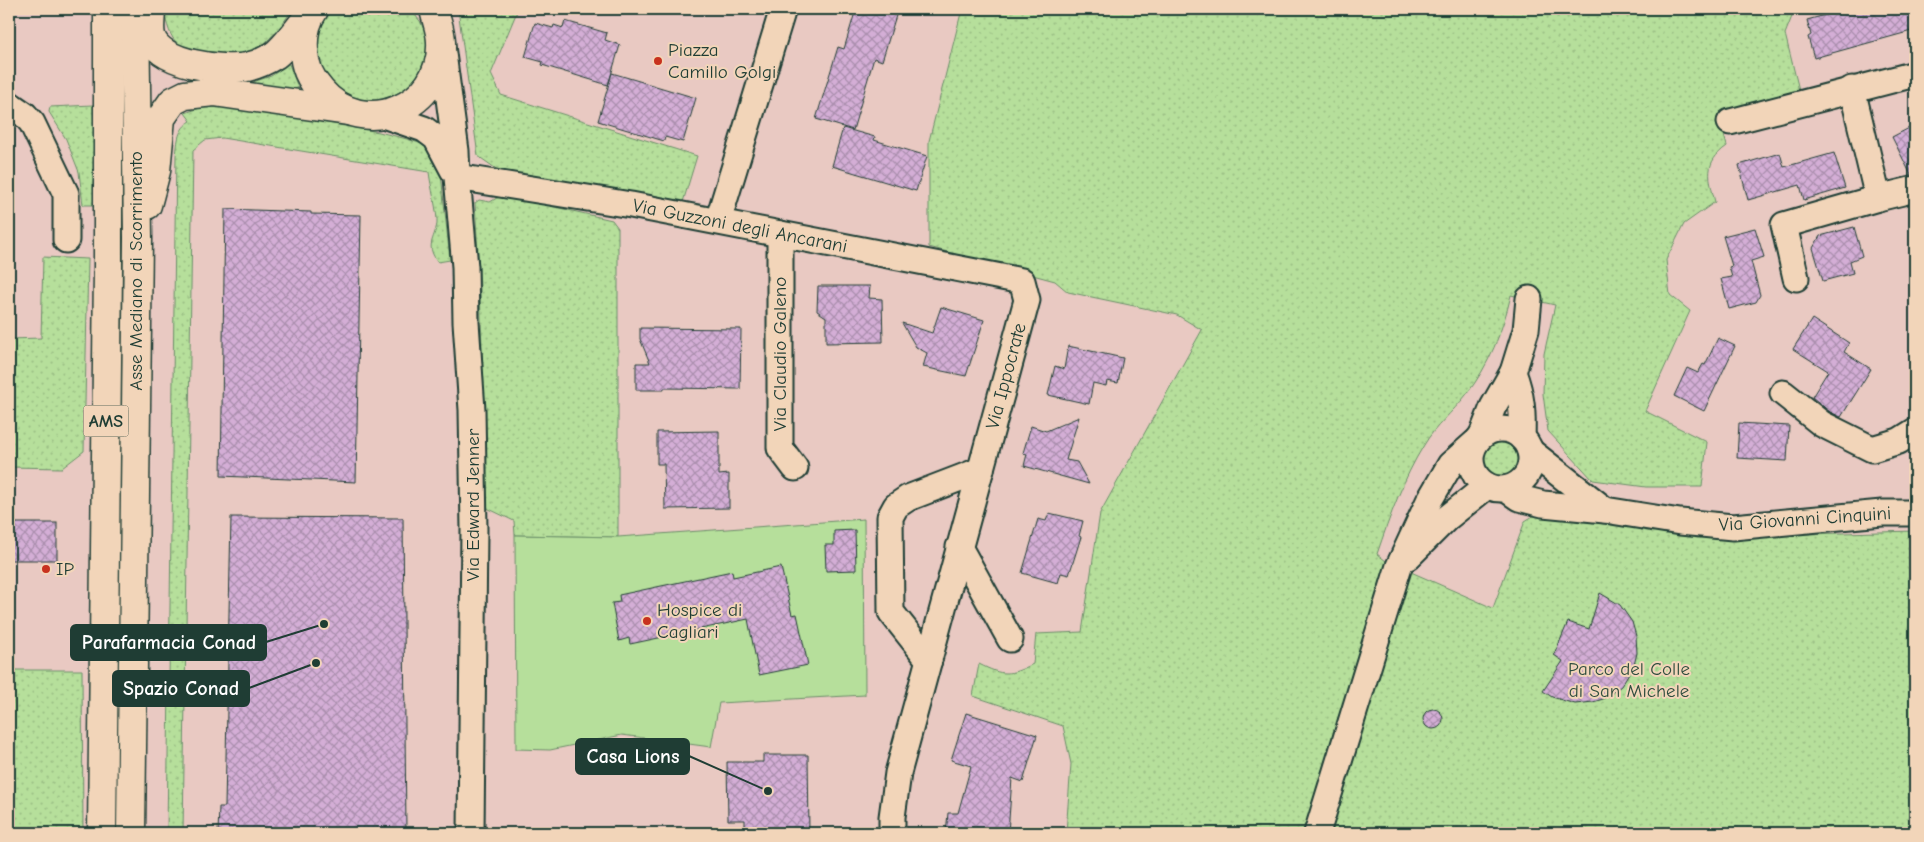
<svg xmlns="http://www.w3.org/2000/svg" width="1924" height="842" viewBox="0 0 1924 842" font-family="'Comic Neue',sans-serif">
  <defs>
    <pattern id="grass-dots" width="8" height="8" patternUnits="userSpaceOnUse" patternTransform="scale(1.25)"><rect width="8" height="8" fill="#b6df9b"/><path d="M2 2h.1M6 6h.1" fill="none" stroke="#9cc086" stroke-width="1.8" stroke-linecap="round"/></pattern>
    <pattern id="building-cross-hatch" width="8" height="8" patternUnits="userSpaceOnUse" patternTransform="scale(1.25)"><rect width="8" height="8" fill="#d4aed6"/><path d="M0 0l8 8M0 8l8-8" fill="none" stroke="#ab8fae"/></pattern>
  </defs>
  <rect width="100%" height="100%" fill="#e9c9c2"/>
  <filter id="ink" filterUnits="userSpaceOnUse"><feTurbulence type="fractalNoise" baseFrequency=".02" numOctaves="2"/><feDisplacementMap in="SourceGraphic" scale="10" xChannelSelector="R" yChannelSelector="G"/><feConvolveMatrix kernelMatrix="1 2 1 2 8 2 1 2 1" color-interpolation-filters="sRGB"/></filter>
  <g filter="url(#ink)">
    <g fill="url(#grass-dots)" stroke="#6a8e68">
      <path d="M 164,9 L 293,9 C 284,22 273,37 260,47 C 255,50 245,54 238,55 C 226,58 184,51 175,41 C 169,34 165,18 164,9 Z"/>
      <path d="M 334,9 L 410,9 C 413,13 417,17 420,21 C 449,74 377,128 334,84 C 324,75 319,64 318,50 C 317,36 322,19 334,9 Z"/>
      <path d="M 458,9 L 518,9 L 491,74 L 501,95 L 697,156 L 683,202 L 678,207 L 505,175 L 478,156 Z"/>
      <path d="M 962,9 L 1795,9 L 1785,34 L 1799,90 L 1719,117 L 1727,146 C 1703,163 1709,178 1715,202 L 1684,224 L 1666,260 L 1670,295 L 1690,311 L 1645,411 L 1707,442 L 1702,487 L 1646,487 L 1593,480 L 1548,431 L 1543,394 L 1544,354 L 1555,305 L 1511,295 C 1503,330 1489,366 1466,395 C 1453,412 1435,426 1424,445 C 1403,479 1390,516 1377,554 L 1386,561 L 1493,608 L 1525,521 L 1538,513 L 1564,513 L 1701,537 L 1915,531 L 1915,833 L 1066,833 L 1071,764 L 1063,726 L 973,696 L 979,664 C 1003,676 1009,676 1033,664 L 1036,634 L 1082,632 L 1100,513 L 1202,330 L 1177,315 L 1068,292 L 1055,281 L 929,247 L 929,141 Z"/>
      <path d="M 289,64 L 300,93 L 250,85 L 250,83 L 271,76 Z"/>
      <path d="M 93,105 L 96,205 L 83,205 L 79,172 L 66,139 L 49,112 L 50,107 Z"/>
      <path d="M 224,107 L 247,109 L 379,132 L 407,139 L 425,145 L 435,158 L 441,174 L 450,260 L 438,262 C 425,246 434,240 437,224 C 438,214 430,183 429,172 L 222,138 L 205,140 L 193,150 L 183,833 L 167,833 L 176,155 C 178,141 177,129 191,121 L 185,113 L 200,108 Z"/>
      <path d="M 502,195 L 612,220 L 618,228 L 618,537 L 515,535 L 514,521 L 487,508 L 480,287 L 475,203 L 479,200 L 490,202 Z"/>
      <path d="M 43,257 L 88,259 L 84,451 L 62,468 L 9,467 L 9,339 L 41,338 Z"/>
      <circle cx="1500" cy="458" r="20"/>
      <path d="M 9,670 L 82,670 L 83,833 L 9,833 Z"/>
    </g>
    <path fill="#b6df9b" stroke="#6a8e68" d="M 864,519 L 865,695 L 719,703 L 711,747 L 622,735 L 550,750 L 516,749 L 515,535 L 618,537 Z"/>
    <g fill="url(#building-cross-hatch)" stroke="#1f3d34">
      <path d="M 856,9 L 898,9 L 882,61 L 874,58 L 853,130 L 816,119 L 838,47 L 844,49 Z"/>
      <path d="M 1847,9 L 1915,9 L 1915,30 L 1814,58 L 1808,37 L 1811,35 L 1807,20 Z"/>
      <path d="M 565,21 L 607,33 L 605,40 L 620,45 L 608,85 L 542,65 L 543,62 L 525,57 L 535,23 L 553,28 L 554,25 L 563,28 Z"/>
      <path d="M 612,73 L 696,98 L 683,142 L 665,137 L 664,141 L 598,121 Z"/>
      <path d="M 1915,125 L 1915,175 L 1911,175 L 1892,137 Z"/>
      <path d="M 843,128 L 875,137 L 874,140 L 927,156 L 916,191 L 832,166 Z"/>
      <path d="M 1780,153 L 1784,167 L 1834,153 L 1845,188 L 1804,200 L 1800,185 L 1748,200 L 1739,165 Z"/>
      <path d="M 225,209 L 311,212 L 311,214 L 361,215 L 356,482 L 221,476 Z"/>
      <path d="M 1854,227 L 1862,256 L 1850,261 L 1853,273 L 1823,281 L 1813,248 L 1820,236 Z"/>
      <path d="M 1755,228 L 1764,257 L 1751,261 L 1760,295 L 1756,302 L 1729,309 L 1721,279 L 1732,277 L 1729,267 L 1732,266 L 1723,236 Z"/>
      <path d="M 818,286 L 870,286 L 869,298 L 882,299 L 883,342 L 826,343 L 826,317 L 817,311 Z"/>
      <path d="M 941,307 L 984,320 L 966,376 L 923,367 L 927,353 L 916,347 L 902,323 L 932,333 Z"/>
      <path d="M 1812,319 L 1849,343 L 1844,352 L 1871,369 L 1841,417 L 1830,412 L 1812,397 L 1828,371 L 1793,349 Z"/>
      <path d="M 640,328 L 741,329 L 740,389 L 664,388 L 664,390 L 636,390 L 636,363 L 650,363 L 640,339 Z"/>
      <path d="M 1718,338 L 1735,346 L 1704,411 L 1674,396 L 1687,368 L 1698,373 L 1703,364 L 1705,365 Z"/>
      <path d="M 1068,346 L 1123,358 L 1118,383 L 1107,381 L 1106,386 L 1093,383 L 1089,404 L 1048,395 L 1055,366 L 1064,369 Z"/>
      <path d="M 1079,417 L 1066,460 L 1077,462 L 1089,484 L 1024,466 L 1027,454 L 1023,453 L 1031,426 L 1046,431 Z"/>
      <path d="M 1739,423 L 1789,426 L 1787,461 L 1737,458 Z"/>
      <path d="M 719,431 L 719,475 L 729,474 L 729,508 L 665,509 L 664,464 L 657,464 L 657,432 Z"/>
      <path d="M 1049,513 L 1083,521 L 1079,536 L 1081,537 L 1069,575 L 1061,573 L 1058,583 L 1022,573 L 1038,519 L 1046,521 Z"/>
      <path d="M 231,517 L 403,518 L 406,833 L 218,833 L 219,807 L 225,807 Z"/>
      <rect x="9" y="523" width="48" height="37"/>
      <path d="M 855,530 L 856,570 L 826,571 L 825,545 L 834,545 L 834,531 Z"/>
      <path d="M 781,567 L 792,615 L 797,614 L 808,665 L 759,675 L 748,619 L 630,644 L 629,638 L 619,641 L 612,603 L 620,602 L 619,595 L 732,571 L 733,577 Z"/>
      <path d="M 1600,593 L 1620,605 L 1632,622 L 1636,636 L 1637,653 L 1634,665 L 1621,686 L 1603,699 L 1593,702 L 1575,704 L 1552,697 L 1543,691 L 1563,661 L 1554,655 L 1568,622 L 1589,629 Z"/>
      <circle cx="1433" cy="719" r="10"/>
      <path d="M 966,713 L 1037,735 L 1023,782 L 1012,778 L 1008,833 L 946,833 L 948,813 L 958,813 L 971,766 L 951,760 Z"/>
      <path d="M 763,755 L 808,755 L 809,833 L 745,833 L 745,820 L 728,820 L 727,762 L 763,762 Z"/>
    </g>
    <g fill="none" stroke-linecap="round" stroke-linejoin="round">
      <g stroke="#1f3d34" stroke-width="29">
        <g id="street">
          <path d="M 442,46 L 456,151 L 457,177 L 465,267 L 466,322 L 472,410 L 474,529 L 471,833"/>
          <path d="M 1852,89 L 1878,198"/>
          <path d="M 9,104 L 25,115 L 32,123 L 66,194 L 66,240"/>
          <path d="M 383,115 L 424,129 L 436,138 L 453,170"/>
          <path d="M 1730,122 L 1915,74"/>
          <path d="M 457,177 L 631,205 L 1022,281 L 1027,300 L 898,773 L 892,817 L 892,833"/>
          <path d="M 718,221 L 783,9"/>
          <path d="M 780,234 L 780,448 L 795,468"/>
          <path d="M 1796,278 L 1784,225 L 1878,198 L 1915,189"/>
          <path d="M 1513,372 C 1522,396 1523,413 1522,438"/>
          <path d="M 1783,393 L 1822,424 L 1872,449 L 1899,441 L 1915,431"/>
          <circle cx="1501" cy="459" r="30"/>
          <path d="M 1482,435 L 1493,407 L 1513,372 L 1526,330 L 1529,299"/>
          <path d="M 1530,451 L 1605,510"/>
          <path d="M 1506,489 L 1519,498 L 1543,504 L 1605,510 L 1680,522 L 1733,527 L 1882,513 L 1915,513"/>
          <path d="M 959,547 L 1010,639"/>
          <path d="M 1408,557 L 1447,518 L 1487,486"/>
          <path d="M 929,660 L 891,612 L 890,517 L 896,506 L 908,498 L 981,470"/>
          <path d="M 1317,833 L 1399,566 L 1429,501 L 1450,465 L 1475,443"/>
        </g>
      </g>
      <g stroke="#1f3d34" stroke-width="31">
        <path id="secondary" d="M 314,10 C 306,21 303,36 304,50 C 304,65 310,79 321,91 C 363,141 444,107 441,42 C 441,31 436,20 434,9"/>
      </g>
      <g stroke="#1f3d34" stroke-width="31">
        <g id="highway">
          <path d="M 151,9 C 151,17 149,28 151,36 C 159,65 223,71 247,67 C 256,65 267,60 275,55 C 287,46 300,26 310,15"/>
          <path d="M 147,205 L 156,171 L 161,118 L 173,101 L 185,95 L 214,92 L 348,111"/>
          <path d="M 102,833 L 108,268 L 108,9"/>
          <path d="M 131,833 L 138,238 L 135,9"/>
        </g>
      </g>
      <use href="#street" stroke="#f2d5b9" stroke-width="25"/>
      <use href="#secondary" stroke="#f2d5b9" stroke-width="28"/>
      <use href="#highway" stroke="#f2d5b9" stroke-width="28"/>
    </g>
  </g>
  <g fill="#c8321e" stroke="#f2d5b9" stroke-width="2">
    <circle cx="658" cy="61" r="5"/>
    <circle cx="46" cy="569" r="5"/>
    <circle cx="647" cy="621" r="5"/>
  </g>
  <g text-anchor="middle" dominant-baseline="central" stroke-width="4" stroke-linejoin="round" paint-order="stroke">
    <rect fill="#f2d5b9" stroke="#5e6b5c" stroke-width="1" x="83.5" y="405.5" width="45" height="31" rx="4"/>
    <g font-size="18" font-weight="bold" fill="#1f3d34">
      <text x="106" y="421">AMS</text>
    </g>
    <g font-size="19" fill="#1f3d34" stroke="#f2d5b9" text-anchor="start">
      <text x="668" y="50">Piazza<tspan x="668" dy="22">Camillo Golgi</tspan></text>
      <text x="56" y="569">IP</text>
      <text x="657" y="610">Hospice di<tspan x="657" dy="22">Cagliari</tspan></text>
    </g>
    <g font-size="19" fill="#1f3d34" stroke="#f2d5b9">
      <text transform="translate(740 226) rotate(11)">Via Guzzoni degli Ancarani</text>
      <text transform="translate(136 271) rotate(-90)">Asse Mediano di Scorrimento</text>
      <text transform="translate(780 354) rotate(-90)">Via Claudio Galeno</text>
      <text transform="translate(1006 376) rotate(-75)">Via Ippocrate</text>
      <text transform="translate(473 505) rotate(-90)">Via Edward Jenner</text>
      <text transform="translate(1805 519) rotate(-4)">Via Giovanni Cinquini</text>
    </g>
    <g font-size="19" fill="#2e4d3e" stroke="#f2d5b9">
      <text x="1629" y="669">Parco del Colle<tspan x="1629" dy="22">di San Michele</tspan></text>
    </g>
  </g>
  <path fill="none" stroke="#1f3d34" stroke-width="2" d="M324 624L266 642M316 663L249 688M768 791L689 756"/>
  <g fill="#1f3d34" stroke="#f2d5b9" stroke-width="2">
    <circle cx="324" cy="624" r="5"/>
    <circle cx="316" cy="663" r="5"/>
    <circle cx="768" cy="791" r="5"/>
  </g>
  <g fill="#1f3d34" stroke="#1f3d34" stroke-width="2">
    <rect x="71" y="625" width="195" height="35" rx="5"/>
    <rect x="113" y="671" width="136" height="35" rx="5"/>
    <rect x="576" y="739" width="113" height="35" rx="5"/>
  </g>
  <g font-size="20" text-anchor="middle" font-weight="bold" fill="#fff">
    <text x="169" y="649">Parafarmacia Conad</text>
    <text x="181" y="695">Spazio Conad</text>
    <text x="633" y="763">Casa Lions</text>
  </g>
  <rect width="1924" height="842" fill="none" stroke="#f2d5b9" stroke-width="30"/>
  <rect x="15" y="15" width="1894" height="812" fill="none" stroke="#1f3d34" stroke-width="2" filter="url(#ink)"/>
</svg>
